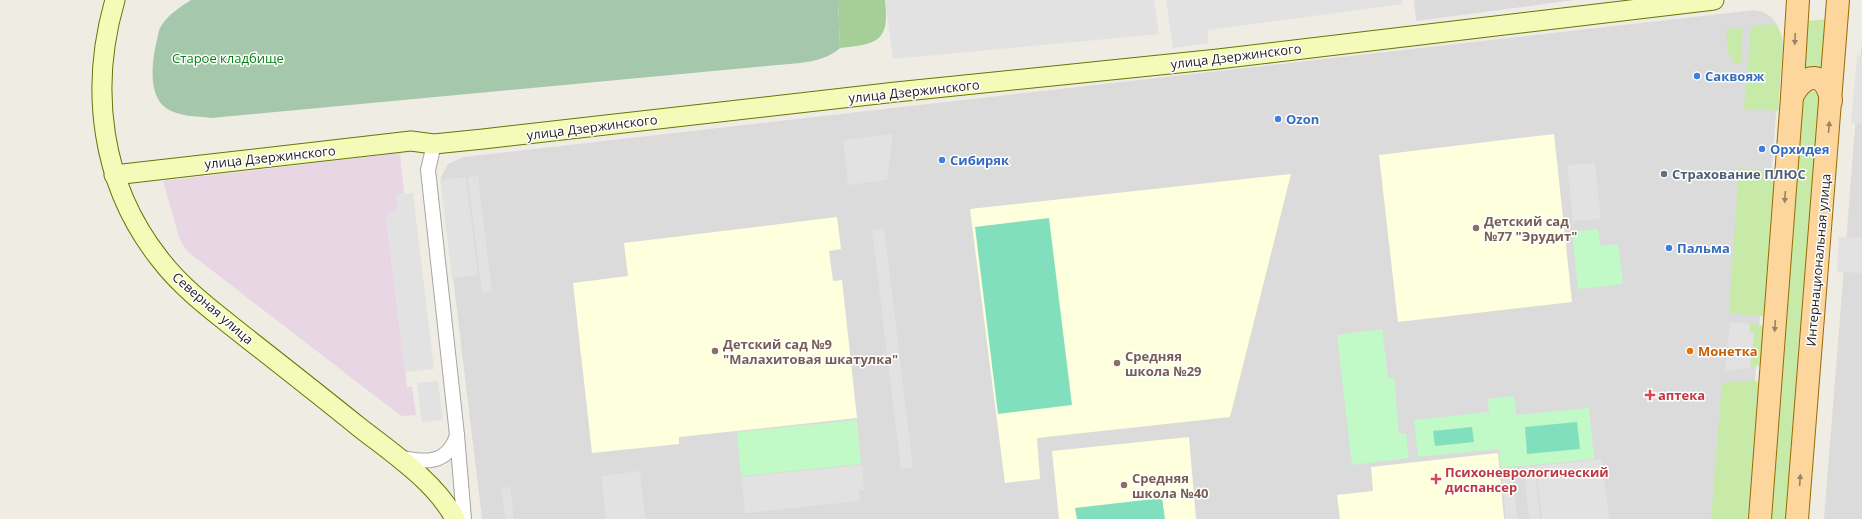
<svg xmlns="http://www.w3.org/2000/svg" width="1862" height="519" viewBox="0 0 1862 519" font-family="'Open Sans',sans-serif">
  <rect width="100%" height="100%" fill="#efece4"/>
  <g fill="#dcdbdb">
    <path d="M 1414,0 L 1574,0 L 1416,21 Z"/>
    <path d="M 1755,10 L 1763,12 L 1771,17 L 1778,26 L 1782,38 L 1744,519 L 482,519 L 441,177 L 448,164 L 463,157 Z"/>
    <path d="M 1862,40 L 1862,519 L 1824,519 Z"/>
  </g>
  <path fill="#e8d6e4" d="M 400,153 L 404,194 L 396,195 L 398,211 L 386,216 L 407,387 L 412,387 L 416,415 L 401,416 L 188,252 L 180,240 L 163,181 Z"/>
  <g fill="#feffdd">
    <path d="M 1554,134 L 1572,302 L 1398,322 L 1379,155 Z"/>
    <path d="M 1291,174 L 1230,417 L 1037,438 L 1040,479 L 1005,483 L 970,209 Z"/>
    <path d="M 837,217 L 841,249 L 829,251 L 833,281 L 842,280 L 857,418 L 679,437 L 679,444 L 592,453 L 573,283 L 628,276 L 624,243 Z"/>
    <path d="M 1189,437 L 1196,519 L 1059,519 L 1052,451 Z"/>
    <path d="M 1498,453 L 1504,519 L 1340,519 L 1337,495 L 1373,491 L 1371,467 Z"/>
  </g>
  <g fill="#c7eaa9">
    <path d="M 1829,19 L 1825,74 L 1802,71 L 1806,21 Z"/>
    <path d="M 1775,24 L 1781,34 L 1783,44 L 1778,111 L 1744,109 L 1751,26 Z"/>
    <path d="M 1743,28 L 1741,63 L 1733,64 L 1733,59 L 1728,53 L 1726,29 Z"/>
    <path d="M 1812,90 L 1822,95 L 1788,519 L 1767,519 L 1801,100 L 1807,91 Z"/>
    <path d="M 1739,168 L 1772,171 L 1778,205 L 1768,317 L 1730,313 L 1729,309 Z"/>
    <path d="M 1750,324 L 1768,326 L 1762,364 L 1750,368 L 1753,333 L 1750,332 Z"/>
    <path d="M 1754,380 L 1760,384 L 1752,519 L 1711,519 L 1722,383 Z"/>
  </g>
  <path fill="#a6cf98" d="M 838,0 L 885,0 C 890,42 877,44 840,48 Z"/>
  <path fill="#a5c8ac" d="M 191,0 L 838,0 L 840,48 C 823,63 799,63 777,65 L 211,118 C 197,116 179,117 166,108 C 148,95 152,63 156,44 C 158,38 158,31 161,26 C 169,14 180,7 191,0 Z"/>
  <g fill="#c1fac7">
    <path d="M 1598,229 L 1600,246 L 1618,244 L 1623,284 L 1578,289 L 1572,232 Z"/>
    <path d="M 1382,329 L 1388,377 L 1394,378 L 1399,433 L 1406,434 L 1409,458 L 1352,465 L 1337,335 Z"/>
    <path d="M 1514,396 L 1516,415 L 1589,408 L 1594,459 L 1501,468 L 1499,449 L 1418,457 L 1414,420 L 1489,412 L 1488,399 Z"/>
    <path d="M 857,420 L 861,464 L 741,476 L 737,432 Z"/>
  </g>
  <g fill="#81dfbe">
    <path d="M 1049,218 L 1072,405 L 998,414 L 975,227 Z"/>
    <path d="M 1577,422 L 1580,449 L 1527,454 L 1525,427 Z"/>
    <path d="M 1472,427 L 1474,442 L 1435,446 L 1433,431 Z"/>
    <path d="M 1162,498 L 1165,519 L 1077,519 L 1075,508 Z"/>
  </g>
  <g fill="#e2e2e2">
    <path d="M 885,0 L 1154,0 L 1159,34 L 893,59 Z"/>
    <path d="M 1166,0 L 1402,0 L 1403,4 L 1207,30 L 1209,43 L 1173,48 Z"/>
    <path d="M 1857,55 L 1862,56 L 1862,124 L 1851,123 Z"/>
    <path d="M 893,134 L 887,180 L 848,185 L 843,140 Z"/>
    <path d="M 1595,163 L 1601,219 L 1573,221 L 1567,165 Z"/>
    <path d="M 478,176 L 492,292 L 482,293 L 468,177 Z"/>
    <path d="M 466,177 L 478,275 L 452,278 L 440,180 Z"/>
    <path d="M 413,193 L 434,369 L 405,372 L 386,216 L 389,215 L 388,212 L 398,210 L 396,195 Z"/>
    <path d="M 884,228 L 913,467 L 901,469 L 872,230 Z"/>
    <path d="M 1839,237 L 1862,238 L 1862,273 L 1837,272 Z"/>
    <path d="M 1730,322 L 1750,324 L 1750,332 L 1754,333 L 1750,368 L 1725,371 Z"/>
    <path d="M 438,381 L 443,420 L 422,422 L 417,383 Z"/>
    <path d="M 1602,459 L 1609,519 L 1542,519 L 1536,466 Z"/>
    <path d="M 862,465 L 864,490 L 859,490 L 860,501 L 745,513 L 741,477 Z"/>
    <path d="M 1535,466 L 1540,519 L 1529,519 L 1524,467 Z"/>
    <path d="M 1512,469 L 1517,519 L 1506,519 L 1501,470 Z"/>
    <path d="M 640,471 L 645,519 L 606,519 L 601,476 Z"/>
    <path d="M 510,487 L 514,519 L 505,519 L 501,488 Z"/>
  </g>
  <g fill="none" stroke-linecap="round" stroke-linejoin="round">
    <g stroke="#a5a5a5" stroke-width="16">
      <g id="street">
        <path d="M 434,144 L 428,170 L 457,435 L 464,519"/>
        <path d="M 399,457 C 424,463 448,465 457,435"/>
      </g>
    </g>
    <g stroke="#667604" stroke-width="21">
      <g id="secondary">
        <path d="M 115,0 C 89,89 101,184 159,258 C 183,290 217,314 248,339 C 285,368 322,397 359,427 C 391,452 436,482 455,519"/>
        <path d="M 114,175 L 411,141 L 434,144 L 483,139 L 896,92 L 1218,59 L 1714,0"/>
      </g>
    </g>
    <g stroke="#986b00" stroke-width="24">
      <g id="primary">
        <path d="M 1792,97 C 1804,71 1827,71 1831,101"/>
        <path d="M 1760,519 L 1792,97 L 1798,0"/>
        <path d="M 1797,519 L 1838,0"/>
      </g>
    </g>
    <use href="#street" stroke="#fff" stroke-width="14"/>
    <use href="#secondary" stroke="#f4fab7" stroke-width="19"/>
    <use href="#primary" stroke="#fcd69c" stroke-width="22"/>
  </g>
  <defs><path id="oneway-solid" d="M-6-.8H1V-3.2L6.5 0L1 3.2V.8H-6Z"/></defs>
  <g fill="#988363">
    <use href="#oneway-solid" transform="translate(1795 39) rotate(93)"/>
    <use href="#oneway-solid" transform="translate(1829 127) rotate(-85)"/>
    <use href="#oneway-solid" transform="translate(1785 197) rotate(94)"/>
    <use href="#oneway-solid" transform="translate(1775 326) rotate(94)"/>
    <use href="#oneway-solid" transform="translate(1800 480) rotate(-86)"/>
  </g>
  <g fill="#3f7fe0" stroke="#fff" stroke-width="1.5">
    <circle cx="1697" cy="76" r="4"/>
    <circle cx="1278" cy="119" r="4"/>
    <circle cx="1762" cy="149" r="4"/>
    <circle cx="942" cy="160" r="4"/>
    <circle cx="1669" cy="248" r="4"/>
  </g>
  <circle fill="#5c6f8a" stroke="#fff" stroke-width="1.5" cx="1664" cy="174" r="4"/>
  <g fill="#8d6e63" stroke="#fff" stroke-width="1.5">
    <circle cx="1476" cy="228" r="4"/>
    <circle cx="715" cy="351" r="4"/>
    <circle cx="1117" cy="363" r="4"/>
    <circle cx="1124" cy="485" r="4"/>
  </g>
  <circle fill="#e8710a" stroke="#fff" stroke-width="1.5" cx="1690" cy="351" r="4"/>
  <g fill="#e0444e" stroke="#fff" stroke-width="1.5">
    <path d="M1648 389h4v4h4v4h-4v4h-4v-4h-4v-4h4z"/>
    <path d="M1434 473h4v4h4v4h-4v4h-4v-4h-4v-4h4z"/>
  </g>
  <g text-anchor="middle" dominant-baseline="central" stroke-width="3" stroke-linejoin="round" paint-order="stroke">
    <g font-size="13" fill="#1e1e1e" stroke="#fff">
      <text transform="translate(1236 56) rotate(-7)">улица Дзержинского</text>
      <text transform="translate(914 91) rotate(-6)">улица Дзержинского</text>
      <text transform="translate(592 127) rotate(-7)">улица Дзержинского</text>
      <text transform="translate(270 157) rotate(-6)">улица Дзержинского</text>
      <text transform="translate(1818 260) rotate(-85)">Интернациональная улица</text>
      <text transform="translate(213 308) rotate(41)">Северная улица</text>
    </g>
    <g font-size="13" fill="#0b7e18" stroke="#fff">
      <text x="228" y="58">Старое кладбище</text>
    </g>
    <g font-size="13" font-weight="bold" fill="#366cbe" stroke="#fff" text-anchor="start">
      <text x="1705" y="76">Саквояж</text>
      <text x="1286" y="119">Ozon</text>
      <text x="1770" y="149">Орхидея</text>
      <text x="950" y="160">Сибиряк</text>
      <text x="1677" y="248">Пальма</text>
    </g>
    <g font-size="13" font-weight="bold" fill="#4e5e75" stroke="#fff" text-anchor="start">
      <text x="1672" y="174">Страхование ПЛЮС</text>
    </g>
    <g font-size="13" font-weight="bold" fill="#785e54" stroke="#fff" text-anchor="start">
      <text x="1484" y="221">Детский сад<tspan x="1484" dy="15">№77 "Эрудит"</tspan></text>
      <text x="723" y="344">Детский сад №9<tspan x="723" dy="15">"Малахитовая шкатулка"</tspan></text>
      <text x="1125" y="356">Средняя<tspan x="1125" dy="15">школа №29</tspan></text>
      <text x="1132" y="478">Средняя<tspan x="1132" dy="15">школа №40</tspan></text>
    </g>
    <g font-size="13" font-weight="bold" fill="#c56008" stroke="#fff" text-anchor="start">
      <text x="1698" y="351">Монетка</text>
    </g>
    <g font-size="13" font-weight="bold" fill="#be3a42" stroke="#fff" text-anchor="start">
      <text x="1658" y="395">аптека</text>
      <text x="1445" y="472">Психоневрологический<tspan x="1445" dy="15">диспансер</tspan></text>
    </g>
  </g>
</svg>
